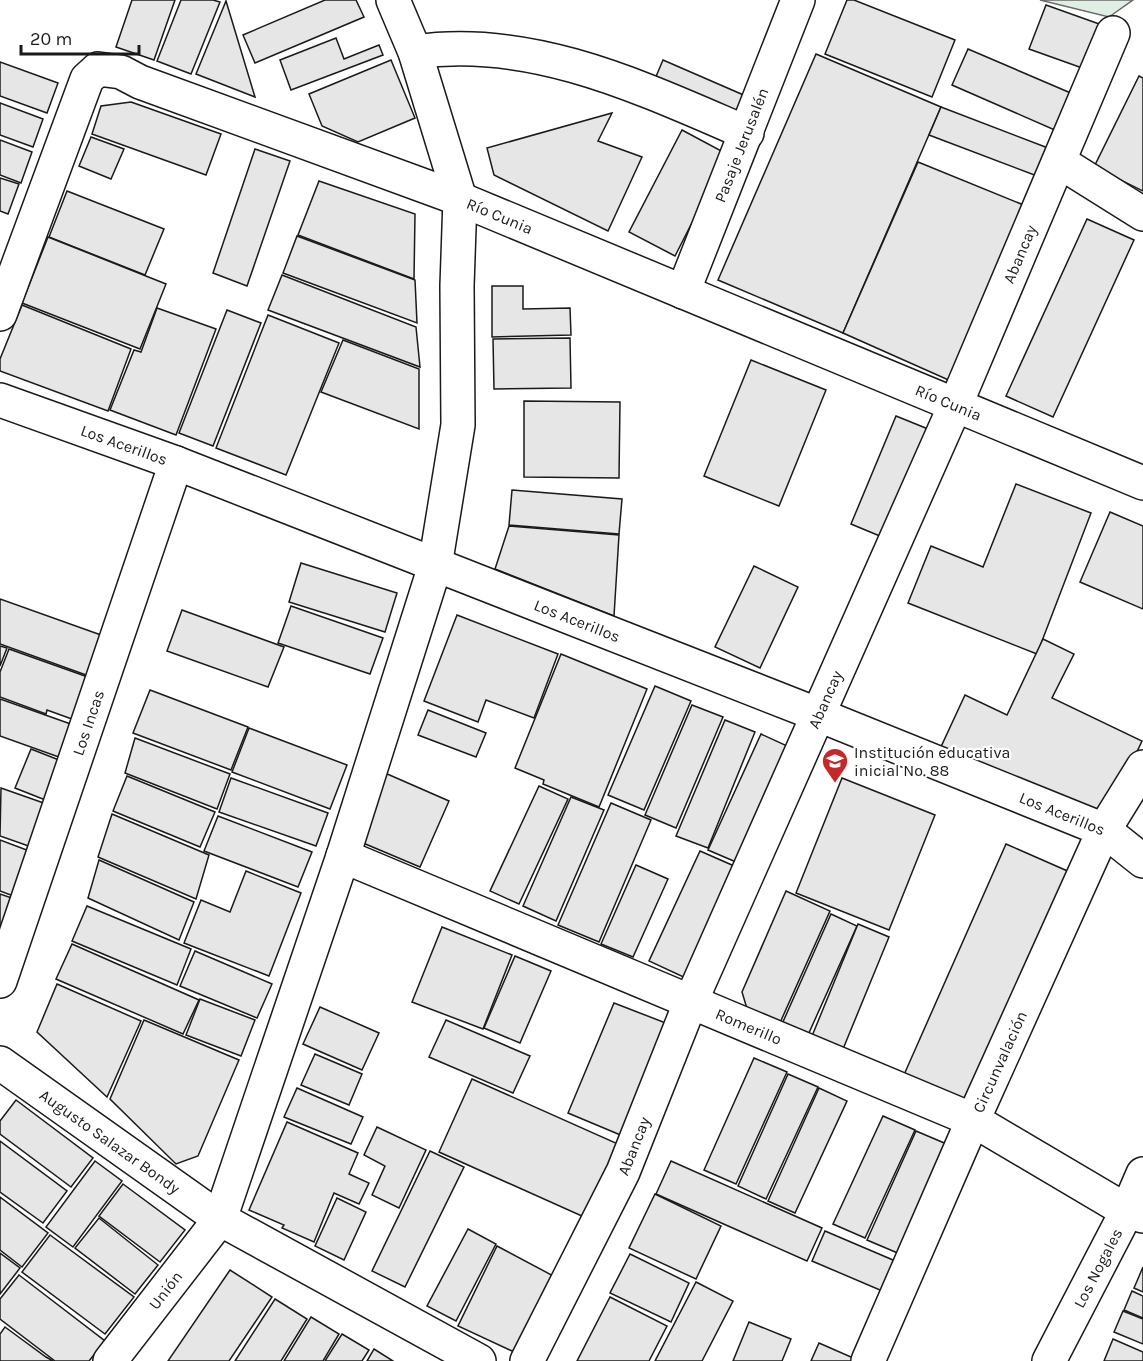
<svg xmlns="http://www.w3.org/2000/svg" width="1143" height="1361" viewBox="0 0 1143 1361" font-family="Karla,sans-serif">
  <rect width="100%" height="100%" fill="#fff"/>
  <path fill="#e0efe3" stroke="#6a6a6a" stroke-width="1.5" d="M 1040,0 L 1133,0 L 1109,17 Z"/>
  <g fill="#e6e6e6" stroke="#1a1a1a" stroke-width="1.5">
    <path d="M 132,0 L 175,0 L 154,60 L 116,47 Z"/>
    <path d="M 181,0 L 213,0 L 220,2 L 191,74 L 157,61 Z"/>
    <path d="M 325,0 L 356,0 L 364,17 L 255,63 L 243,35 Z"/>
    <path d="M 847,0 L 854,0 L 955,40 L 932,97 L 825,54 Z"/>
    <path d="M 226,1 L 255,97 L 196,74 Z"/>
    <path d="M 1046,5 L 1102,25 L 1085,69 L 1029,49 Z"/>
    <path d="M 336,38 L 344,59 L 379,45 L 383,55 L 291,90 L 280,60 Z"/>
    <path d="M 968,49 L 1073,94 L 1057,131 L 952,85 Z"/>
    <path d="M 816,54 L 941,107 L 843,333 L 718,280 Z"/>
    <path d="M 391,60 L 415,118 L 358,142 L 322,126 L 309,94 Z"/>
    <path d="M 663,60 L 755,100 L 743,125 L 652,86 Z"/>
    <path d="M 0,62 L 58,83 L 47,113 L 0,96 Z"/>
    <path d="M 1139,76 L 1143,78 L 1143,191 L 1094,167 Z"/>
    <path d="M 131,102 L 221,134 L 206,175 L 92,134 L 101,106 Z"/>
    <path d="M 0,103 L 43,119 L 33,147 L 0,135 Z"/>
    <path d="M 941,107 L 1048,148 L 1037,176 L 929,135 Z"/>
    <path d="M 612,113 L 598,141 L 642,157 L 608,231 L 494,175 L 487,148 Z"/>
    <path d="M 682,130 L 727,154 L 675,256 L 629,232 Z"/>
    <path d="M 91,137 L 124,149 L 111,179 L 79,166 Z"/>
    <path d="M 0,140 L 32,152 L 21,183 L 0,175 Z"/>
    <path d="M 255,149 L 290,161 L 247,286 L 213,273 Z"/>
    <path d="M 918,162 L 1026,206 L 953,382 L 843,333 Z"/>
    <path d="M 0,178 L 19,184 L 8,214 L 0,211 Z"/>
    <path d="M 319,181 L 415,214 L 414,279 L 298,235 Z"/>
    <path d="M 67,191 L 164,229 L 145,275 L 49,237 Z"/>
    <path d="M 1087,219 L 1134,240 L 1053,417 L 1006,396 Z"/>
    <path d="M 297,236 L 415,280 L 417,323 L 283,273 Z"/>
    <path d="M 48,237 L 166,284 L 140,349 L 22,303 Z"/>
    <path d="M 282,275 L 416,327 L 420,367 L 268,310 Z"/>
    <path d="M 492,286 L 523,286 L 523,309 L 570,308 L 571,335 L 492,337 Z"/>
    <path d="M 22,305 L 131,349 L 108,411 L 0,371 L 0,359 Z"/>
    <path d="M 157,308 L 216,329 L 176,435 L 110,410 L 134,350 L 141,352 Z"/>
    <path d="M 227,310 L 261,323 L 213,446 L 179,433 Z"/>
    <path d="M 268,315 L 339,343 L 286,475 L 216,448 Z"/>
    <path d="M 570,338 L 571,388 L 494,389 L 493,339 Z"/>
    <path d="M 343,340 L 419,369 L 419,429 L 321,392 Z"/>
    <path d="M 751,360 L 826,390 L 779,506 L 704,476 Z"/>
    <path d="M 524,401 L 620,402 L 619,478 L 524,477 Z"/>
    <path d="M 896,416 L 933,431 L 887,539 L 851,524 Z"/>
    <path d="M 1016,484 L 1091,513 L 1037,654 L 908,603 L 931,546 L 983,567 Z"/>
    <path d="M 512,490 L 622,499 L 619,534 L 509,525 Z"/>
    <path d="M 1110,512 L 1143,526 L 1143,609 L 1080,582 Z"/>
    <path d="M 509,526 L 619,535 L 614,616 L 495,569 Z"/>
    <path d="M 301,563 L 397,593 L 385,632 L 289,602 Z"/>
    <path d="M 754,566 L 798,587 L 760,668 L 715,647 Z"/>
    <path d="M 0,599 L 115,640 L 100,680 L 0,644 Z"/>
    <path d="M 291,606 L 383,638 L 370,674 L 278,643 Z"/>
    <path d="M 182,610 L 284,647 L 268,687 L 167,651 Z"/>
    <path d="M 457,615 L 558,654 L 534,718 L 486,700 L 478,722 L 424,701 Z"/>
    <path d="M 1043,639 L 1074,654 L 1052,698 L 1142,741 L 1102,825 L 940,749 L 965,695 L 1007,715 Z"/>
    <path d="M 0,646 L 7,648 L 0,666 Z"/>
    <path d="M 9,649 L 99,681 L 83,723 L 47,710 L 46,714 L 0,697 L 0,672 Z"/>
    <path d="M 561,654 L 647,689 L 599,807 L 543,784 L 544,780 L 515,768 Z"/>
    <path d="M 655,686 L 691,701 L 644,810 L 608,795 Z"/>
    <path d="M 150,690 L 248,727 L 231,770 L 133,733 Z"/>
    <path d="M 0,699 L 82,728 L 70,761 L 0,736 Z"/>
    <path d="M 692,705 L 723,717 L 676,828 L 645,815 Z"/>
    <path d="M 428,710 L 486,733 L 476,757 L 418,735 Z"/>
    <path d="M 725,720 L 755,732 L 708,848 L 676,836 Z"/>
    <path d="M 249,728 L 347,765 L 330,809 L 232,772 Z"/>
    <path d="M 761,734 L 796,750 L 743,865 L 708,850 Z"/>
    <path d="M 135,738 L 230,774 L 217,809 L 125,773 Z"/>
    <path d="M 31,749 L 69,764 L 53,803 L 15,788 Z"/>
    <path d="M 385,773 L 449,801 L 420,867 L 356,840 Z"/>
    <path d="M 127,776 L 215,812 L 200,847 L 113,811 Z"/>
    <path d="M 231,778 L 328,813 L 316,846 L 219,812 Z"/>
    <path d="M 842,778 L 935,815 L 889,930 L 796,893 Z"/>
    <path d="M 539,786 L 568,799 L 519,904 L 490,891 Z"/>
    <path d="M 1,788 L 55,807 L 40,850 L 0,836 Z"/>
    <path d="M 571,797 L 604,810 L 556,921 L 523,906 Z"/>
    <path d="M 611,803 L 651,820 L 599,942 L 558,925 Z"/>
    <path d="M 112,814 L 209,855 L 196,899 L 98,857 Z"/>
    <path d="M 218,816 L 312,852 L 298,887 L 204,851 Z"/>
    <path d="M 0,840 L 40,855 L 24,900 L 0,891 Z"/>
    <path d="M 1006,844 L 1072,873 L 969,1106 L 903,1077 Z"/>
    <path d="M 700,851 L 741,869 L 690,980 L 649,961 Z"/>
    <path d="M 99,860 L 194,902 L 179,940 L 88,898 Z"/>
    <path d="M 636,865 L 668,879 L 633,957 L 601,944 Z"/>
    <path d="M 246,871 L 301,893 L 269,976 L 184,943 L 201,900 L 230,912 Z"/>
    <path d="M 786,891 L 830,911 L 779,1025 L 748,1012 L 742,992 Z"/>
    <path d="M 0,894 L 23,902 L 0,967 Z"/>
    <path d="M 87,906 L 191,949 L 177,985 L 72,941 Z"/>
    <path d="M 831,914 L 857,926 L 808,1035 L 782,1024 Z"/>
    <path d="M 858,924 L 889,937 L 843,1049 L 812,1036 Z"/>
    <path d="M 442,927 L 512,955 L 483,1029 L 412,1002 Z"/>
    <path d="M 72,944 L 199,1000 L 183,1034 L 56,979 Z"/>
    <path d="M 195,951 L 272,984 L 257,1018 L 180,986 Z"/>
    <path d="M 515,956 L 551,971 L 520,1043 L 484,1028 Z"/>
    <path d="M 57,984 L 141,1021 L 107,1097 L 37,1032 Z"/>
    <path d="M 200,999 L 255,1020 L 241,1056 L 186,1035 Z"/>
    <path d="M 614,1003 L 676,1027 L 630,1139 L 568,1113 Z"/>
    <path d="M 320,1007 L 379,1033 L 362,1070 L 303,1044 Z"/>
    <path d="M 144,1020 L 239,1060 L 198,1156 L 176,1164 L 110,1099 Z"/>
    <path d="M 446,1020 L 530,1056 L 513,1093 L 429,1057 Z"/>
    <path d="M 315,1054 L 362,1074 L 349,1105 L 301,1085 Z"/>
    <path d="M 754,1058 L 787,1072 L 736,1184 L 704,1170 Z"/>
    <path d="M 788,1074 L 818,1087 L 766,1199 L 738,1186 Z"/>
    <path d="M 472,1079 L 627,1148 L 593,1221 L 439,1152 Z"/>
    <path d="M 297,1088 L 363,1117 L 351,1144 L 284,1117 Z"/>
    <path d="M 819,1088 L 847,1101 L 795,1213 L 768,1201 Z"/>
    <path d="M 16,1100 L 93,1158 L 71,1187 L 0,1134 L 0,1121 Z"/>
    <path d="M 883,1116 L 915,1130 L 865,1238 L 833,1224 Z"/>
    <path d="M 287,1122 L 358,1153 L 349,1174 L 369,1183 L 359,1204 L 334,1193 L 314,1242 L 282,1228 L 284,1225 L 249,1210 Z"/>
    <path d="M 377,1127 L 426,1150 L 399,1208 L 372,1195 L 385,1166 L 364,1155 Z"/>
    <path d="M 916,1131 L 956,1148 L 907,1257 L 867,1240 Z"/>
    <path d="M 0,1141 L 67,1191 L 43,1223 L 0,1192 Z"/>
    <path d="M 430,1151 L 464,1167 L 405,1287 L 372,1271 Z"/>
    <path d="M 95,1161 L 122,1181 L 73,1247 L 46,1227 Z"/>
    <path d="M 671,1161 L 822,1228 L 807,1261 L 656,1194 Z"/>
    <path d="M 123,1184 L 185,1230 L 160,1262 L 99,1216 Z"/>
    <path d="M 655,1194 L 721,1226 L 696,1279 L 629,1248 Z"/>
    <path d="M 0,1197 L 48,1233 L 22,1267 L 0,1250 Z"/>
    <path d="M 337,1198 L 366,1212 L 344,1260 L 315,1246 Z"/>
    <path d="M 99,1218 L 158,1265 L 135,1294 L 75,1248 Z"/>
    <path d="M 468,1229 L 496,1244 L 456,1321 L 427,1306 Z"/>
    <path d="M 825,1231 L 900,1263 L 887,1293 L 812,1261 Z"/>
    <path d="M 50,1235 L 134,1297 L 105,1334 L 22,1272 Z"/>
    <path d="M 497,1246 L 559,1279 L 527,1345 L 512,1351 L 458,1326 Z"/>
    <path d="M 0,1253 L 20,1268 L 0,1294 Z"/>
    <path d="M 630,1254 L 689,1283 L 671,1322 L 610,1293 Z"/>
    <path d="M 1143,1267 L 1143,1292 L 1134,1288 Z"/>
    <path d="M 230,1270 L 272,1297 L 229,1361 L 168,1361 Z"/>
    <path d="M 19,1275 L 105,1341 L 89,1361 L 55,1361 L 0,1319 L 0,1299 Z"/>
    <path d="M 696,1282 L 733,1301 L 702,1361 L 655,1361 Z"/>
    <path d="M 1132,1291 L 1143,1296 L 1143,1318 L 1124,1310 Z"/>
    <path d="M 610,1297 L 667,1326 L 649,1361 L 577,1361 Z"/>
    <path d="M 275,1299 L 307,1319 L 281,1361 L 235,1361 Z"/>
    <path d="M 1123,1311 L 1143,1319 L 1143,1344 L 1114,1332 Z"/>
    <path d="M 311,1317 L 339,1334 L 323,1361 L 284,1361 Z"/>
    <path d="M 749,1322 L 791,1339 L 782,1361 L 733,1361 Z"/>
    <path d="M 5,1327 L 46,1357 L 53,1361 L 0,1361 L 0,1334 Z"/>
    <path d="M 342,1334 L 369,1350 L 362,1361 L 325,1361 Z"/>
    <path d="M 1113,1339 L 1143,1352 L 1143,1361 L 1104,1361 Z"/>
    <path d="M 819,1343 L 860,1361 L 811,1361 Z"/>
    <path d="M 374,1349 L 393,1361 L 367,1361 Z"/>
  </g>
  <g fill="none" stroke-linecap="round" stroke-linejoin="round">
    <g stroke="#1a1a1a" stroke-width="36">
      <g id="minor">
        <path d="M 415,52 C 532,35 642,88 747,133"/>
        <path d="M 1060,162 L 1143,214"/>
        <path id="s1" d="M 683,292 L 798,0"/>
        <path id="s2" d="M 0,314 L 87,79 L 98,69 L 121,72 L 140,82 L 460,199 L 1143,483"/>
        <path id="s3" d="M 0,400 L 176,463 L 819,715 L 1104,830 L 1143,861"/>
        <path id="s4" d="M 343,856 L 973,1120 L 1127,1211 L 1143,1216"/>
        <path id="s5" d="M 0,981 L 176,463"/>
        <path id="s6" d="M 0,1063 L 220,1219 L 479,1361"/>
        <path id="s7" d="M 110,1361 L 220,1219 L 343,856 L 435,566 L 458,425 L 457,286 L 460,199 L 415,52 L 393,0"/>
        <path id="s8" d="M 527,1361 L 623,1172 L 691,1001 L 955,406 L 1113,33"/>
        <path id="s9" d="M 868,1361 L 973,1120 L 1104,830 L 1143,767"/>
        <path id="s10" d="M 1049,1361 L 1127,1211 L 1143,1174"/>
      </g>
    </g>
    <use href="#minor" stroke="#fff" stroke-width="33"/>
  </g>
  <defs>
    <g id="school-pin" transform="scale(1.35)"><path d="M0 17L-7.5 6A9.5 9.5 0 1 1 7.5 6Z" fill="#c62828" stroke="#fff"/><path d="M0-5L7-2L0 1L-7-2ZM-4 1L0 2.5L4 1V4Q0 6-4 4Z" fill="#fff"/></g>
  </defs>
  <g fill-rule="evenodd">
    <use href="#school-pin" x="835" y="761"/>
  </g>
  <g text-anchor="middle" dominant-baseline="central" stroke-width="4.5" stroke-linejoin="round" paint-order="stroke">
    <g font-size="16" fill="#1a1a1a" stroke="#fff">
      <text stroke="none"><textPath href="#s1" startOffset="158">Pasaje Jerusalén</textPath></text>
      <text stroke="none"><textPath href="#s2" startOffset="694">Río Cunia</textPath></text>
      <text stroke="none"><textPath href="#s8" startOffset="1212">Abancay</textPath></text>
      <text stroke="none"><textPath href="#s2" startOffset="1180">Río Cunia</textPath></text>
      <text stroke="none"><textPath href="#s3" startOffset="132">Los Acerillos</textPath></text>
      <text stroke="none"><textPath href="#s3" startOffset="618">Los Acerillos</textPath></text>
      <text stroke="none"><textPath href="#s8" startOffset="726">Abancay</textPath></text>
      <text stroke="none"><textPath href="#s5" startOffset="273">Los Incas</textPath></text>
      <text stroke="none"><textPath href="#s3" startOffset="1140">Los Acerillos</textPath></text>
      <text stroke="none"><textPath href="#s4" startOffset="440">Romerillo</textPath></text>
      <text stroke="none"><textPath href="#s9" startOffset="327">Circunvalación</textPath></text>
      <text stroke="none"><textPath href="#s6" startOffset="135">Augusto Salazar Bondy</textPath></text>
      <text stroke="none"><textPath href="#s8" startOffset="240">Abancay</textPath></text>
      <text stroke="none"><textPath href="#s10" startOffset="105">Los Nogales</textPath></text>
      <text stroke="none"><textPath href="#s7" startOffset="90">Unión</textPath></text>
    </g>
    <g font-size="16" fill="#1a1a1a" stroke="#fff" text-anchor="start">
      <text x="854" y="752">Institución educativa<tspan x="854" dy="18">inicial No. 88</tspan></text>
    </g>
  </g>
  <path d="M21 45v9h118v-9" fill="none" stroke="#1a1a1a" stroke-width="3"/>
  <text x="30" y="45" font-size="18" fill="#1a1a1a" stroke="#ffffff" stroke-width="4.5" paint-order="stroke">20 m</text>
</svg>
